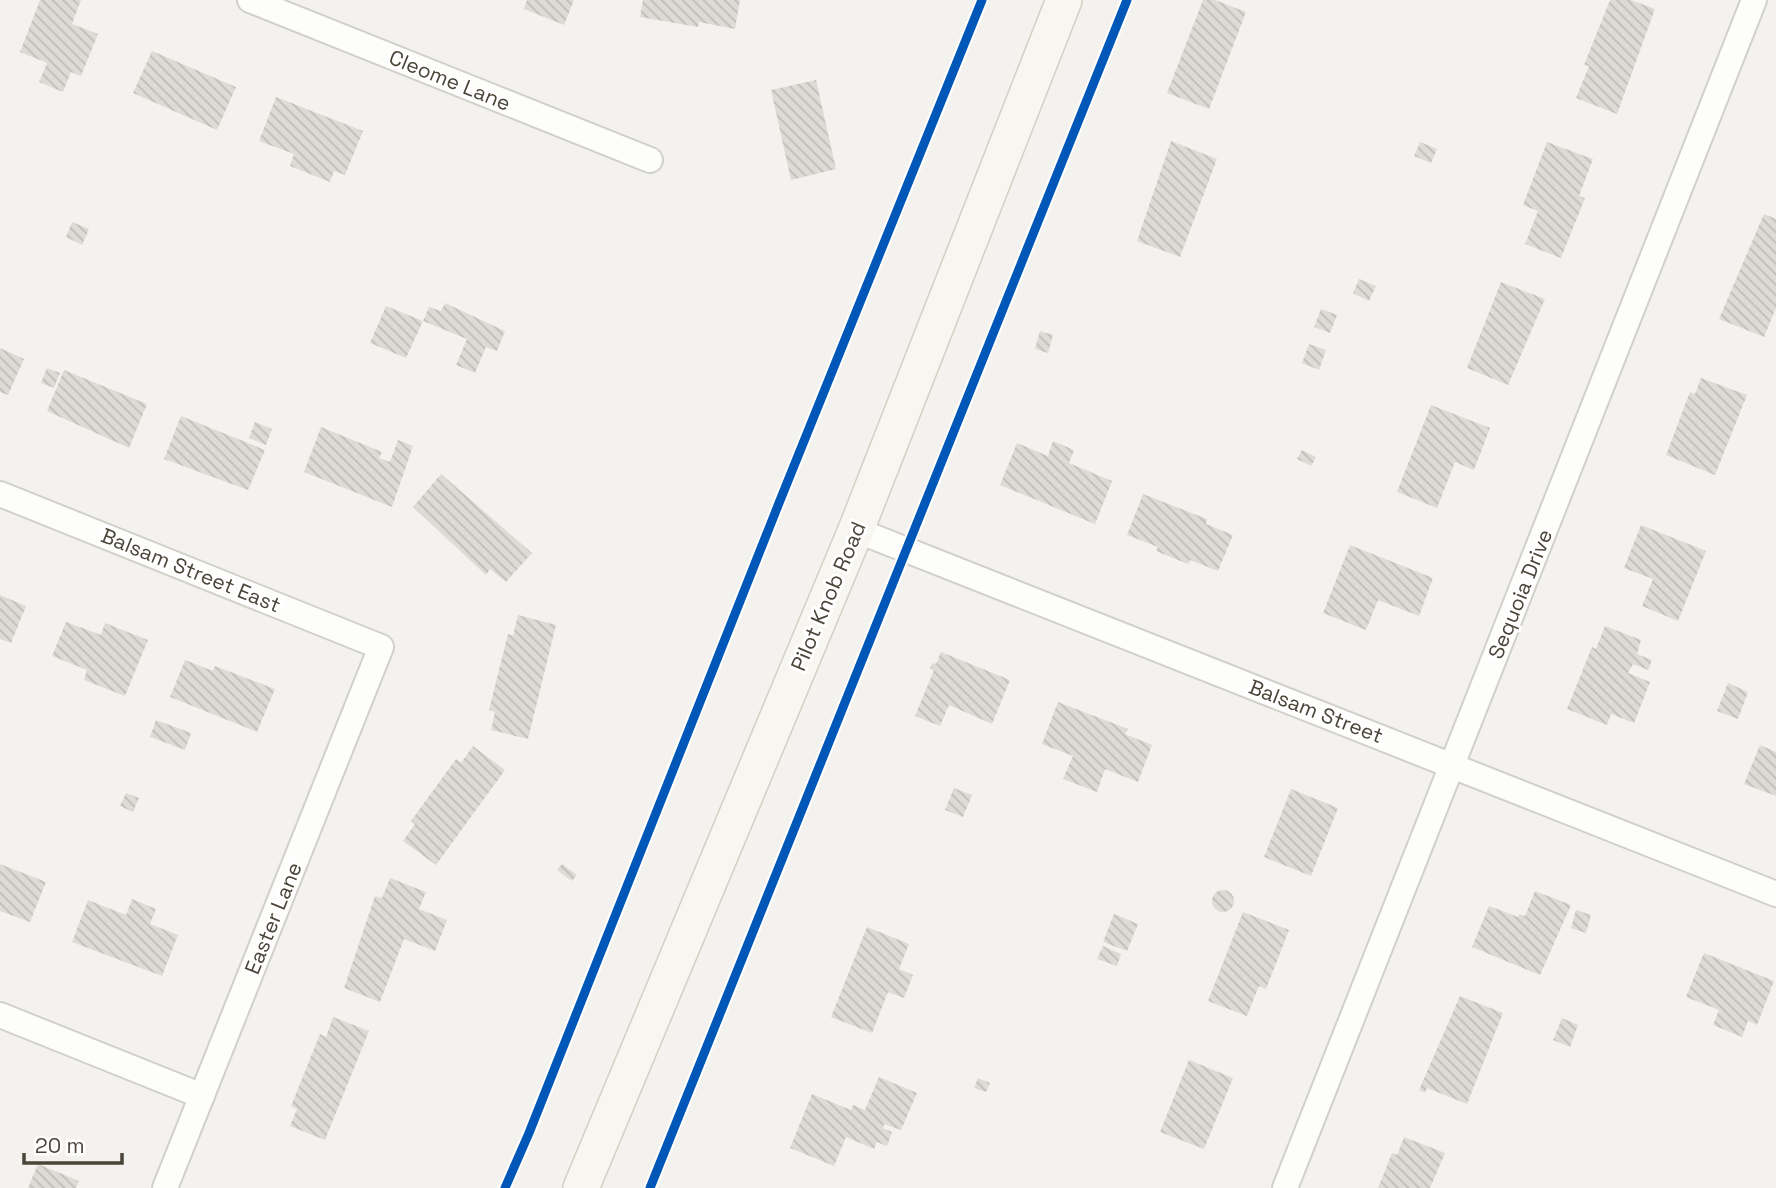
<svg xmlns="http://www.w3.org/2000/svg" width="1776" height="1188" viewBox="0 0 1776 1188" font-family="'Space Grotesk',sans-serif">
  <defs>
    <pattern id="building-back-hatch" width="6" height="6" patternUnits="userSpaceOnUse" patternTransform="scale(1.75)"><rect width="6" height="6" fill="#dedbd6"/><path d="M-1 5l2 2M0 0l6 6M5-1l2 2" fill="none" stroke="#c0bdb8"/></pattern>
  </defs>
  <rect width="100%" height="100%" fill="#f4f2ee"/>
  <g fill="url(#building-back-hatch)">
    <path d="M 40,0 L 81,0 L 72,24 L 98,34 L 81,76 L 71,72 L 63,92 L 39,82 L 47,63 L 20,52 Z"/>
    <path d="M 527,0 L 574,0 L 564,25 L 524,9 Z"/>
    <path d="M 643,0 L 740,0 L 735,29 L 699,22 L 698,27 L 640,17 Z"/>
    <path d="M 1203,0 L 1215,0 L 1246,12 L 1209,109 L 1167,93 Z"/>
    <path d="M 1610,0 L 1631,0 L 1655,9 L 1617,114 L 1576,98 L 1589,66 L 1584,65 Z"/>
    <path d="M 152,51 L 236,87 L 217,130 L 133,93 Z"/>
    <path d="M 816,80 L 836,169 L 791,180 L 771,90 Z"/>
    <path d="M 276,97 L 363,131 L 345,175 L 334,171 L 330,182 L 290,166 L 294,154 L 259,141 Z"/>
    <path d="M 1171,141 L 1217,159 L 1180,257 L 1137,241 Z"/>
    <path d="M 1420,142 L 1437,149 L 1431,163 L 1414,156 Z"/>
    <path d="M 1547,142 L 1593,159 L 1579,196 L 1585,198 L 1561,258 L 1525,244 L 1538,211 L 1523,205 Z"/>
    <path d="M 1764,214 L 1776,219 L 1776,308 L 1764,337 L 1719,319 Z"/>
    <path d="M 72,222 L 89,229 L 82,245 L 66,237 Z"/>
    <path d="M 1359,279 L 1376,286 L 1369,301 L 1353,293 Z"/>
    <path d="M 1501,282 L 1545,299 L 1508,385 L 1467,368 Z"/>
    <path d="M 445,303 L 505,331 L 497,351 L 486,347 L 475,373 L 456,365 L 467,339 L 423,321 L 429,307 L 441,311 Z"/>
    <path d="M 386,306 L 423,321 L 406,358 L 370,343 Z"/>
    <path d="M 1321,309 L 1337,315 L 1330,333 L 1314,327 Z"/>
    <path d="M 1040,331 L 1053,335 L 1048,353 L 1035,349 Z"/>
    <path d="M 1309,344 L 1326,350 L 1319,370 L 1302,363 Z"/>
    <path d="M 0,348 L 24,359 L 8,395 L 0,392 Z"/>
    <path d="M 47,368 L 60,373 L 54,388 L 41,383 Z"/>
    <path d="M 64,370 L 147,404 L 129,448 L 47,411 Z"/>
    <path d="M 1701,378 L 1747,395 L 1715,475 L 1666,455 L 1690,392 L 1695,394 Z"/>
    <path d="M 1431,405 L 1490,428 L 1474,470 L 1455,462 L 1437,508 L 1397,492 Z"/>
    <path d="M 181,416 L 265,450 L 248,490 L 164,459 Z"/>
    <path d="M 255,422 L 272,429 L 266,445 L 249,438 Z"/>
    <path d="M 321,427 L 382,452 L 379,458 L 390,462 L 398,440 L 413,446 L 392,507 L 304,472 Z"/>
    <path d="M 1053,441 L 1074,450 L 1069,463 L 1112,481 L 1095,524 L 1000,485 L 1017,443 L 1048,456 Z"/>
    <path d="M 1302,450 L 1316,457 L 1311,466 L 1297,459 Z"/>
    <path d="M 441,474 L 532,553 L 506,582 L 490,569 L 486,575 L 413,507 Z"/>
    <path d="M 1143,494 L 1207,519 L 1206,524 L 1233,535 L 1218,571 L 1190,560 L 1188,564 L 1156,551 L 1158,547 L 1127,535 Z"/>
    <path d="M 1641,525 L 1706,551 L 1678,621 L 1642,606 L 1653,579 L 1624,568 Z"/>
    <path d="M 1350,545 L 1433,578 L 1419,616 L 1378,600 L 1366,630 L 1323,613 Z"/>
    <path d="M 0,595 L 26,606 L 11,643 L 0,639 Z"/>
    <path d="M 518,615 L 556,625 L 528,739 L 491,730 L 495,712 L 489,710 L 508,634 L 513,636 Z"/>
    <path d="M 66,622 L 101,635 L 105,623 L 148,640 L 125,696 L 84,680 L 87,670 L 52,656 Z"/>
    <path d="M 1605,626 L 1641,640 L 1637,654 L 1652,660 L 1648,670 L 1633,664 L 1628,673 L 1650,682 L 1634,723 L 1611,714 L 1607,725 L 1567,709 L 1592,647 L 1596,649 Z"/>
    <path d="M 941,652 L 1010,680 L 992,724 L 949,705 L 940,726 L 915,716 L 934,670 L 930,668 L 932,663 L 936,664 Z"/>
    <path d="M 185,660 L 213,671 L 215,666 L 275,689 L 257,732 L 170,697 Z"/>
    <path d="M 1728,683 L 1748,692 L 1738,719 L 1717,711 Z"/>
    <path d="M 1058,702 L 1128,729 L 1125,734 L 1152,745 L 1138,782 L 1105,769 L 1097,792 L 1063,779 L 1073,756 L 1042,744 Z"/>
    <path d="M 156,720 L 191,733 L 185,750 L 150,737 Z"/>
    <path d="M 1760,745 L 1776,752 L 1776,796 L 1744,784 Z"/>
    <path d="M 473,746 L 505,770 L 436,865 L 403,841 L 415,824 L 411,821 L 456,759 L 461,763 Z"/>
    <path d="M 954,788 L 972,795 L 963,817 L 945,810 Z"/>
    <path d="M 1291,789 L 1338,808 L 1311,876 L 1264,857 Z"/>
    <path d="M 126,793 L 139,798 L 133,812 L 120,806 Z"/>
    <path d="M 0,864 L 46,882 L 30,922 L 0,911 Z"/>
    <path d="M 562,864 L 577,875 L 572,881 L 557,870 Z"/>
    <path d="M 390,878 L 426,892 L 419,909 L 447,920 L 435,951 L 404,939 L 380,1002 L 344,988 L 375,896 L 382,898 Z"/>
    <circle cx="1223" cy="901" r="11"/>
    <path d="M 1535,891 L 1571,905 L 1540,975 L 1472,947 L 1489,906 L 1518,917 L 1519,914 L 1525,916 Z"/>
    <path d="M 132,899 L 156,909 L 150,924 L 178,935 L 162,976 L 72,942 L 88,900 L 126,915 Z"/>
    <path d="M 1576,910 L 1591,915 L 1586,933 L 1571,928 Z"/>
    <path d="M 1243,912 L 1289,930 L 1266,989 L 1259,986 L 1247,1016 L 1208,1001 Z"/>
    <path d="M 1114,914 L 1138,924 L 1127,951 L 1103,942 Z"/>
    <path d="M 867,927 L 909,944 L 899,969 L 913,975 L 904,998 L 888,992 L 872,1033 L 831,1017 Z"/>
    <path d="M 1103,946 L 1121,954 L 1117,966 L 1097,959 Z"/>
    <path d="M 1704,953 L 1774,981 L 1757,1025 L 1748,1021 L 1742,1037 L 1713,1025 L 1719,1010 L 1686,997 Z"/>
    <path d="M 1460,996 L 1503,1013 L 1467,1104 L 1427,1088 L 1425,1093 L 1419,1090 Z"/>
    <path d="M 333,1017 L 369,1031 L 325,1140 L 290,1126 L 297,1109 L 291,1106 L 320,1034 L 326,1037 Z"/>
    <path d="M 1562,1018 L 1578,1025 L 1570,1047 L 1553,1040 Z"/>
    <path d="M 1189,1060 L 1233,1078 L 1204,1149 L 1160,1132 Z"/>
    <path d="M 879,1077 L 917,1093 L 901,1130 L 884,1124 L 883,1128 L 892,1132 L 887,1146 L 877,1142 L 874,1149 L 846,1137 L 834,1166 L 790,1148 L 812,1094 L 851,1110 L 853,1105 L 865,1110 Z"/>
    <path d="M 978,1078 L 990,1083 L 986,1092 L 974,1088 Z"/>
    <path d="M 1404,1137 L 1445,1153 L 1430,1188 L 1378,1188 L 1392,1153 L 1397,1155 Z"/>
    <path d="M 38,1164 L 79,1181 L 76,1188 L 28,1188 Z"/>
  </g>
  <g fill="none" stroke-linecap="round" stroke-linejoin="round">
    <g stroke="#d2d0cb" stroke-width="28">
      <g id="minor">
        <path d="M 250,0 L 650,160"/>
        <path d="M 0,494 L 381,647 L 165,1188"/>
        <path d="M 856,530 L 1776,894"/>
        <path d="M 0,1015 L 202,1096"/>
        <path d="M 1285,1188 L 1754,0"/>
      </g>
    </g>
    <g stroke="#d3cfc5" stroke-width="38">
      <path id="secondary" d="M 581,1188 L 856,530 L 1064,0"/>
    </g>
    <use href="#minor" stroke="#fdfdfc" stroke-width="24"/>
    <use href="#secondary" stroke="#f7f6f1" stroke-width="35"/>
    <g stroke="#fff" stroke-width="13">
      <g id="cycleway">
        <path d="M 505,1188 L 529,1133 L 779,503 L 982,0"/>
        <path d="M 650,1188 L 1127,0"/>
      </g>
    </g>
    <use href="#cycleway" stroke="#0057b8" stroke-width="9"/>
  </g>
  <g text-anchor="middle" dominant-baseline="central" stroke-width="6" stroke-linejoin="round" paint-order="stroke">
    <g font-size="21" fill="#4b4439" stroke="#fff">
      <text transform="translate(450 80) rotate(22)">Cleome Lane</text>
      <text transform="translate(191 570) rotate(22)">Balsam Street East</text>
      <text transform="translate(1520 594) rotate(-68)">Sequoia Drive</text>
      <text transform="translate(828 596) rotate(-67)">Pilot Knob Road</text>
      <text transform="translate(1316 711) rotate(21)">Balsam Street</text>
      <text transform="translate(273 918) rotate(-68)">Easter Lane</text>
    </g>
  </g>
  <path d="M24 1153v10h98v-10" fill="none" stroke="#4b4439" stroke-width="3.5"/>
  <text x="35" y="1153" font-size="21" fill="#4b4439" stroke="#ffffff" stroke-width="5" paint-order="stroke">20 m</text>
</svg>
